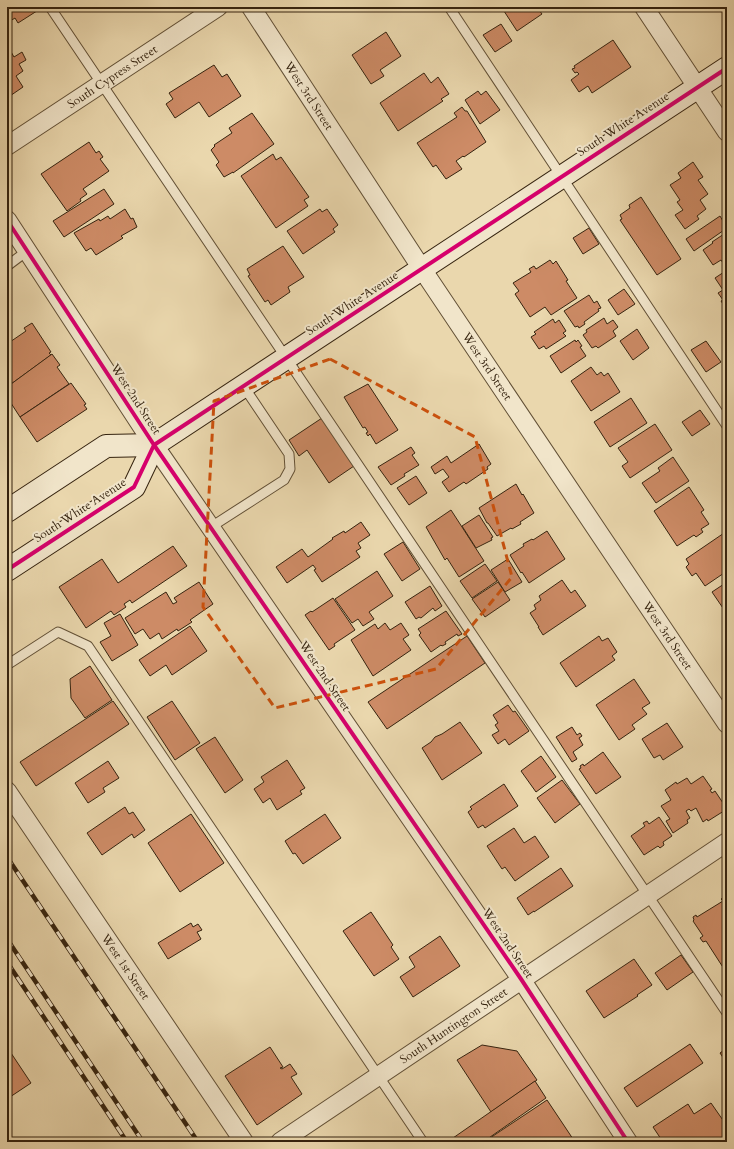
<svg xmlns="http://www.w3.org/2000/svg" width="734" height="1149" viewBox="0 0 734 1149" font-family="Cardo,serif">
  <rect width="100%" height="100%" fill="#ead7ad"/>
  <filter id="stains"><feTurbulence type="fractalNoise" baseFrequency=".005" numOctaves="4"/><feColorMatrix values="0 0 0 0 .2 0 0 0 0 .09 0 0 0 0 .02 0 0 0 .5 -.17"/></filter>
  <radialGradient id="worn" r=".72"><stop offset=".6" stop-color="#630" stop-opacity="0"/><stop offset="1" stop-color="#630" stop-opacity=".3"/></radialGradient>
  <g fill="#cd8b66" stroke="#35230f">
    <path d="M 7,7 L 39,7 L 40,9 L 18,23 L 15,18 L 7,23 Z"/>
    <path d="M 504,7 L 544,7 L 539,10 L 542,14 L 517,31 L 502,8 Z"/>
    <path d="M 501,24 L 512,41 L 495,52 L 483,35 Z"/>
    <path d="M 386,32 L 401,56 L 380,70 L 384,76 L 371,84 L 352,55 Z"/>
    <path d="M 613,40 L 631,67 L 592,93 L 588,86 L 579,92 L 571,80 L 579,74 L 577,72 L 575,73 L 572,69 L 575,68 L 574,66 Z"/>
    <path d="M 10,50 L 14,57 L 22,52 L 26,60 L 19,64 L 23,71 L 16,76 L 23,87 L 7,98 L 7,52 Z"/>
    <path d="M 214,65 L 222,77 L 227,74 L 241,96 L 209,117 L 199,102 L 175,118 L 166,104 L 173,99 L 169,93 Z"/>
    <path d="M 424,73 L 431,83 L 438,77 L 449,94 L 441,99 L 443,101 L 398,131 L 380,103 Z"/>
    <path d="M 478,91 L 481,95 L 486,91 L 500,110 L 480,124 L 465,100 Z"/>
    <path d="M 462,107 L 465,111 L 467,111 L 486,142 L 464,157 L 463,156 L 456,161 L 462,169 L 446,179 L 436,165 L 433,167 L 417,143 L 457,117 L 454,113 Z"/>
    <path d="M 252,113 L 274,144 L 233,173 L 233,172 L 224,177 L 216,165 L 219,162 L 211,150 L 215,146 L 214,145 L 232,133 L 229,128 Z"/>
    <path d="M 89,142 L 96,153 L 99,151 L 103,157 L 100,159 L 109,171 L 83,189 L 87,194 L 80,199 L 81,201 L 67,211 L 41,174 Z"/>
    <path d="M 273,154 L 276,160 L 281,157 L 309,197 L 304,200 L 308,206 L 276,228 L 241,176 Z"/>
    <path d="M 693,162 L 703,177 L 698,180 L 708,194 L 700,200 L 706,209 L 697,216 L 699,219 L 685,229 L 675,215 L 683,210 L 677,202 L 680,200 L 670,185 L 681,178 L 678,173 Z"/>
    <path d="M 104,189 L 114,204 L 64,237 L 53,221 Z"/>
    <path d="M 641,197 L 681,259 L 657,275 L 620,220 L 622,219 L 620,215 L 630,208 L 629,205 Z"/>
    <path d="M 125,209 L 131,219 L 133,218 L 137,227 L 121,236 L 123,238 L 96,255 L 91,248 L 86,251 L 74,233 L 99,219 L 100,221 L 108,216 L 110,219 Z"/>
    <path d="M 320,209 L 322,212 L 327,209 L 338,225 L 333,229 L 335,232 L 303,254 L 287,231 Z"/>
    <path d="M 720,216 L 727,228 L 694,251 L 686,239 Z"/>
    <path d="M 589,228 L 599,244 L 583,254 L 573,238 Z"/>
    <path d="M 727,232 L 727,265 L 725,266 L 721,260 L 713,265 L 703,250 L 713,243 L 712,242 Z"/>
    <path d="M 283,246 L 304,277 L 288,287 L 290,292 L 271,305 L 268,300 L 265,302 L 248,276 L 250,275 L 247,269 Z"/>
    <path d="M 550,260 L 553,264 L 556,261 L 568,280 L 566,281 L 577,298 L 551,315 L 545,307 L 530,317 L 515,294 L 519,291 L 513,283 L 531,272 L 529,269 L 534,266 L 536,269 Z"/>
    <path d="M 727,270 L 727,305 L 725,307 L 721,301 L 723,300 L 718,293 L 723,290 L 715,278 Z"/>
    <path d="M 624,289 L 635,304 L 618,315 L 608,300 Z"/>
    <path d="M 589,295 L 594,303 L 597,301 L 601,308 L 598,309 L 599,311 L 584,322 L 585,324 L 579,328 L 578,326 L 575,327 L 564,311 Z"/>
    <path d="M 604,318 L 607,324 L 613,320 L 618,327 L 613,331 L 616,336 L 598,348 L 596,346 L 592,348 L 583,335 L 587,332 L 586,330 Z"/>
    <path d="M 553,319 L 555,323 L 559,320 L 566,331 L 563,333 L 566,336 L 546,349 L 544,346 L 539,349 L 531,337 L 536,334 L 534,332 Z"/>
    <path d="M 32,323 L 51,352 L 49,353 L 51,355 L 7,387 L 7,344 L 26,331 L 24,328 Z"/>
    <path d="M 637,329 L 649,348 L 633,360 L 620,341 Z"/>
    <path d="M 575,340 L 576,342 L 578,340 L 582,346 L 580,347 L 586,356 L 561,373 L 550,356 Z"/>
    <path d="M 706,341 L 721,362 L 706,372 L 691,350 Z"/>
    <path d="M 52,354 L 60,365 L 57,367 L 69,384 L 20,417 L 7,397 L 7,387 Z"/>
    <path d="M 591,367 L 597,375 L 601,372 L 604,376 L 608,373 L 620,392 L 591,411 L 571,381 Z"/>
    <path d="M 71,383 L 86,404 L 84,405 L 87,409 L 37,442 L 20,417 Z"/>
    <path d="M 368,384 L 398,430 L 376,444 L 370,434 L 368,436 L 366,433 L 368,432 L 365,427 L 363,428 L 344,397 Z"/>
    <path d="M 631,398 L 647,423 L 610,447 L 594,422 Z"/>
    <path d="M 700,410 L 710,424 L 692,436 L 682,422 Z"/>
    <path d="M 322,418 L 354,466 L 329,483 L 307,450 L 299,456 L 289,440 Z"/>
    <path d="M 655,424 L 672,450 L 630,478 L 622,466 L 628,462 L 618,448 Z"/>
    <path d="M 479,444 L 491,464 L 487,467 L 488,469 L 466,484 L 464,482 L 449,492 L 442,482 L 449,477 L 443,469 L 435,474 L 431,467 L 447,456 L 451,463 Z"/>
    <path d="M 411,447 L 415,453 L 412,455 L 419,465 L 404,474 L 405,476 L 391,485 L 378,467 Z"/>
    <path d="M 673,457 L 689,481 L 656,503 L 642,483 L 660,471 L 658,468 Z"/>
    <path d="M 416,476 L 427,493 L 409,505 L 397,488 Z"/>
    <path d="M 516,484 L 522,495 L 523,494 L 534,513 L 520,522 L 521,524 L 512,529 L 511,528 L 497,536 L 488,523 L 487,523 L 479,508 Z"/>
    <path d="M 689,487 L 704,510 L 701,512 L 709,524 L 701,529 L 703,532 L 696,537 L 694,535 L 677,546 L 654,511 Z"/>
    <path d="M 451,510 L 484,561 L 459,577 L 447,558 L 445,560 L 426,527 Z"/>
    <path d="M 479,515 L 493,537 L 491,538 L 492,540 L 476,548 L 462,526 Z"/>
    <path d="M 361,522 L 370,535 L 358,543 L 361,548 L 356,551 L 360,557 L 322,582 L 314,570 L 316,569 L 313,565 L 287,583 L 276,567 L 302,549 L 308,557 L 333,539 L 332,538 L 344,531 L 345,533 Z"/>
    <path d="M 547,531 L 565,559 L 529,583 L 522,572 L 521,573 L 510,555 L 524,546 L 523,544 L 532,539 L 533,540 Z"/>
    <path d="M 727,531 L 727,571 L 705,586 L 696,573 L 692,576 L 686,567 L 689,564 L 686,559 Z"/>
    <path d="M 403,542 L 420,569 L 402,581 L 384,554 Z"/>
    <path d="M 173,546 L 187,566 L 132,603 L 130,600 L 124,604 L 126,607 L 114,615 L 111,611 L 86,628 L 59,587 L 102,559 L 118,583 Z"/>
    <path d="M 508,559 L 522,582 L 505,592 L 491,570 Z"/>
    <path d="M 485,564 L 497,581 L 472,598 L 460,581 Z"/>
    <path d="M 377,571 L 393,596 L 369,612 L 374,619 L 363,626 L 358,619 L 352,623 L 335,599 Z"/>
    <path d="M 562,580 L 571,593 L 575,590 L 586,606 L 543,635 L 538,627 L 539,627 L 530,613 L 536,609 L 534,605 L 541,600 L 539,596 Z"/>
    <path d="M 199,582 L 213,604 L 190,620 L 192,622 L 178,631 L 177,629 L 162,639 L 159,633 L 150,639 L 143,629 L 135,634 L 125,618 L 166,592 L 173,604 L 177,602 L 174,598 Z"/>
    <path d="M 498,582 L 510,600 L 485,617 L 472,599 Z"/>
    <path d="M 727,582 L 727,614 L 712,592 Z"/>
    <path d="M 430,586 L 442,606 L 435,611 L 433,608 L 421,618 L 419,617 L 416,619 L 405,602 Z"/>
    <path d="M 333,598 L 355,630 L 334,644 L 335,646 L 329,650 L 305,615 L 311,611 L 312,612 Z"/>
    <path d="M 446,611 L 462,634 L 458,636 L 457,634 L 445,642 L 446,644 L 442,646 L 441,645 L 431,652 L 419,635 L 421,633 L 418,629 Z"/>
    <path d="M 120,614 L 138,645 L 112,661 L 100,642 L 111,636 L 104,623 Z"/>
    <path d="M 385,623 L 390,630 L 401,623 L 409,635 L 403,639 L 411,650 L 373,676 L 351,640 L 375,624 L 378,629 Z"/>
    <path d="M 190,626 L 207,651 L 172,675 L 166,665 L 150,676 L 139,660 Z"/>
    <path d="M 467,636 L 485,663 L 387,729 L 368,702 Z"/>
    <path d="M 599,636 L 602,641 L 608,638 L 617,652 L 612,656 L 615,660 L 576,687 L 560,663 Z"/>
    <path d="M 90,666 L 112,700 L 85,718 L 71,698 L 70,679 Z"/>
    <path d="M 634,679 L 650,703 L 642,708 L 647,714 L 632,725 L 635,729 L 619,740 L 596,705 Z"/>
    <path d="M 113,701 L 129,724 L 36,786 L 20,762 Z"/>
    <path d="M 172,701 L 200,743 L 175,760 L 147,717 Z"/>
    <path d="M 508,705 L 513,712 L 515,711 L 529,731 L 509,745 L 505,739 L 498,744 L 492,735 L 499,731 L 495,725 L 498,723 L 493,715 Z"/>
    <path d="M 460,722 L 482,753 L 442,780 L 422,748 L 431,742 L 435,737 L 442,734 Z"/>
    <path d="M 667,723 L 683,747 L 663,760 L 660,755 L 654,758 L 642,739 Z"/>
    <path d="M 572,727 L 577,735 L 580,733 L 582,736 L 579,738 L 583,745 L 573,752 L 577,759 L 572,762 L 556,737 Z"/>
    <path d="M 215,737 L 243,780 L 225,793 L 196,749 Z"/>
    <path d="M 603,752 L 621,777 L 596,794 L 579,769 L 581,768 L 580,766 L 583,764 L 584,766 Z"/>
    <path d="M 541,756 L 556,777 L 536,792 L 521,771 Z"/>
    <path d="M 287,760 L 305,788 L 300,791 L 302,794 L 277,810 L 270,798 L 263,803 L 254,789 L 264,782 L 261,777 Z"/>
    <path d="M 108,761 L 119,778 L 103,788 L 105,792 L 88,803 L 75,783 Z"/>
    <path d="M 703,776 L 712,789 L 710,790 L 712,793 L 715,791 L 727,809 L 708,821 L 707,819 L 703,822 L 696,808 L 691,811 L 689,809 L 686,811 L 690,818 L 687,820 L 688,823 L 673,833 L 666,821 L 670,819 L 661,806 L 671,800 L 665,790 L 676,782 L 677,784 L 687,778 L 691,784 Z"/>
    <path d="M 562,780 L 580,804 L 555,823 L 537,798 Z"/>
    <path d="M 504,784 L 518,806 L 485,828 L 483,825 L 478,828 L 468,812 L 472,809 L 470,807 Z"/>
    <path d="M 125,807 L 129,814 L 133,812 L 145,830 L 134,838 L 132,834 L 102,855 L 87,833 Z"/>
    <path d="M 191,814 L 224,863 L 180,892 L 148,843 Z"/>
    <path d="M 325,814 L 341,838 L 303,864 L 295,853 L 293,854 L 285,841 Z"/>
    <path d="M 659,817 L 672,836 L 663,842 L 664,845 L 660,848 L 658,846 L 644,855 L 631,836 L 645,826 L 643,823 L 647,821 L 649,824 Z"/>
    <path d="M 514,828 L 524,843 L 535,836 L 549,857 L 515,881 L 505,867 L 502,869 L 487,846 Z"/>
    <path d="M 561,868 L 573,886 L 534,912 L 534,911 L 528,915 L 517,898 Z"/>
    <path d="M 725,896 L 727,898 L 727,972 L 726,972 L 706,941 L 703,942 L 700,938 L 703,936 L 693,921 L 694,920 L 693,917 L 696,915 L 697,917 L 723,901 L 721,899 Z"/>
    <path d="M 371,912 L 393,945 L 391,947 L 399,959 L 374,976 L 343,931 Z"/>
    <path d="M 191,923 L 193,927 L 198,924 L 202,930 L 197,932 L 201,939 L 168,959 L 158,943 Z"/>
    <path d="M 440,936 L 460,966 L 413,997 L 400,977 L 415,967 L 409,957 Z"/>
    <path d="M 681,955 L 693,972 L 667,990 L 655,973 Z"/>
    <path d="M 634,959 L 652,985 L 637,995 L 638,996 L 604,1018 L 586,991 Z"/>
    <path d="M 690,1044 L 703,1063 L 637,1107 L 624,1088 Z"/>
    <path d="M 482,1045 L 517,1051 L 537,1080 L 491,1112 L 457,1060 Z"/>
    <path d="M 7,1047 L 31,1083 L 7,1099 Z"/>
    <path d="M 270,1047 L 283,1067 L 280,1068 L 282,1069 L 290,1064 L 297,1074 L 291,1077 L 302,1094 L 257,1125 L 225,1076 Z"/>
    <path d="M 727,1048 L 727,1066 L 723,1061 L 724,1059 L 720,1053 Z"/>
    <path d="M 535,1081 L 546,1098 L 483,1142 L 480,1141 L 478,1142 L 455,1142 L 453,1138 Z"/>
    <path d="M 547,1100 L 575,1142 L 489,1142 L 487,1140 Z"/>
    <path d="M 711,1103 L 727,1126 L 727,1142 L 663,1142 L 653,1127 L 688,1104 L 694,1114 Z"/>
  </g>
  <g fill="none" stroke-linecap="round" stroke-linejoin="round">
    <g stroke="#625036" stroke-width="11">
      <g id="lane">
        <path d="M 50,7 L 727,1013"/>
        <path d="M 449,7 L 727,426"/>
        <path d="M 7,266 L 27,251"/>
        <path d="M 211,527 L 284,480 L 290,469 L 289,454 L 244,387"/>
        <path d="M 7,665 L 58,632 L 88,646 L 423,1142"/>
      </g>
    </g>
    <g stroke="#625036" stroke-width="20">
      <g id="street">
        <path id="s1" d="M 251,7 L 422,269 L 727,724"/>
        <path d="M 644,7 L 727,132"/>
        <path id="s2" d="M 7,146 L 218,7"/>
        <path d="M 7,220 L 154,445 L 521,979 L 628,1142"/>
        <path id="s3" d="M 7,791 L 244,1142"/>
        <path id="s4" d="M 280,1142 L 727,842"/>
      </g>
    </g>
    <g stroke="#35230f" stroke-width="24">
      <g id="secondary">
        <path d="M 7,511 L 106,446 L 154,445"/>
        <path d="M 7,570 L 134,487 L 154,445 L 727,68"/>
      </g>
    </g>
    <use href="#lane" stroke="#f1e5ca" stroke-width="9"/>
    <use href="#street" stroke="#f1e5ca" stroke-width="18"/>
    <use href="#secondary" stroke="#f1e5ca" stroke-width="22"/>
    <g stroke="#35230f" stroke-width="4.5">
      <g id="rail">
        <path d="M 7,857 L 198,1142"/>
        <path d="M 7,939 L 143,1142"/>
        <path d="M 7,962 L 127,1142"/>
      </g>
    </g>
    <use href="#rail" stroke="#f1e5ca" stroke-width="3" stroke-dasharray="9" stroke-linecap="butt"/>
    <g stroke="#f1e5ca" stroke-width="6">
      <g id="cycleway">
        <path d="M 7,220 L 154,445 L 521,979 L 628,1142"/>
        <path d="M 7,570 L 134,487 L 154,445 L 727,68"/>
      </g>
    </g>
    <use href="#cycleway" stroke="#d6006c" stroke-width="4"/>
  </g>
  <path fill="none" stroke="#cd510c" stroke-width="3" stroke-dasharray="8 5" stroke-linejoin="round" d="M 330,359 L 475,437 L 512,577 L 436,669 L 275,708 L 203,607 L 214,401 Z"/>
  <g text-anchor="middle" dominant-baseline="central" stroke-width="4" stroke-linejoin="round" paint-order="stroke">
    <g font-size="12" fill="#35230f" stroke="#f1e5ca">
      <text stroke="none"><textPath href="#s2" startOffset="126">South Cypress Street</textPath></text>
      <text stroke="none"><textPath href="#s1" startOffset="106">West 3rd Street</textPath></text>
      <text transform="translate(623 124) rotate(-33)">South White Avenue</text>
      <text transform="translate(352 303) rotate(-33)">South White Avenue</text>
      <text stroke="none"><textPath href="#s1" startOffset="430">West 3rd Street</textPath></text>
      <text transform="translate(136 399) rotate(57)">West 2nd Street</text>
      <text transform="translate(80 510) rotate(-33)">South White Avenue</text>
      <text stroke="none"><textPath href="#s1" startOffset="754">West 3rd Street</textPath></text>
      <text transform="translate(325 676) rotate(56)">West 2nd Street</text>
      <text transform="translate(508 943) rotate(56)">West 2nd Street</text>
      <text stroke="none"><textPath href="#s3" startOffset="212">West 1st Street</textPath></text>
      <text stroke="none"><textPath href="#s4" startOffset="209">South Huntington Street</textPath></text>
    </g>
  </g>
  <rect width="734" height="1149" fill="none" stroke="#ead7ad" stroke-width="24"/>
  <rect x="8" y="8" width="718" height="1133" fill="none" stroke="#35230f" stroke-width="2"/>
  <rect x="12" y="12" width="710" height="1125" fill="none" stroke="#35230f"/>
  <rect width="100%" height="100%" filter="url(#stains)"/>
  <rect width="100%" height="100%" fill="url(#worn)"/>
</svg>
